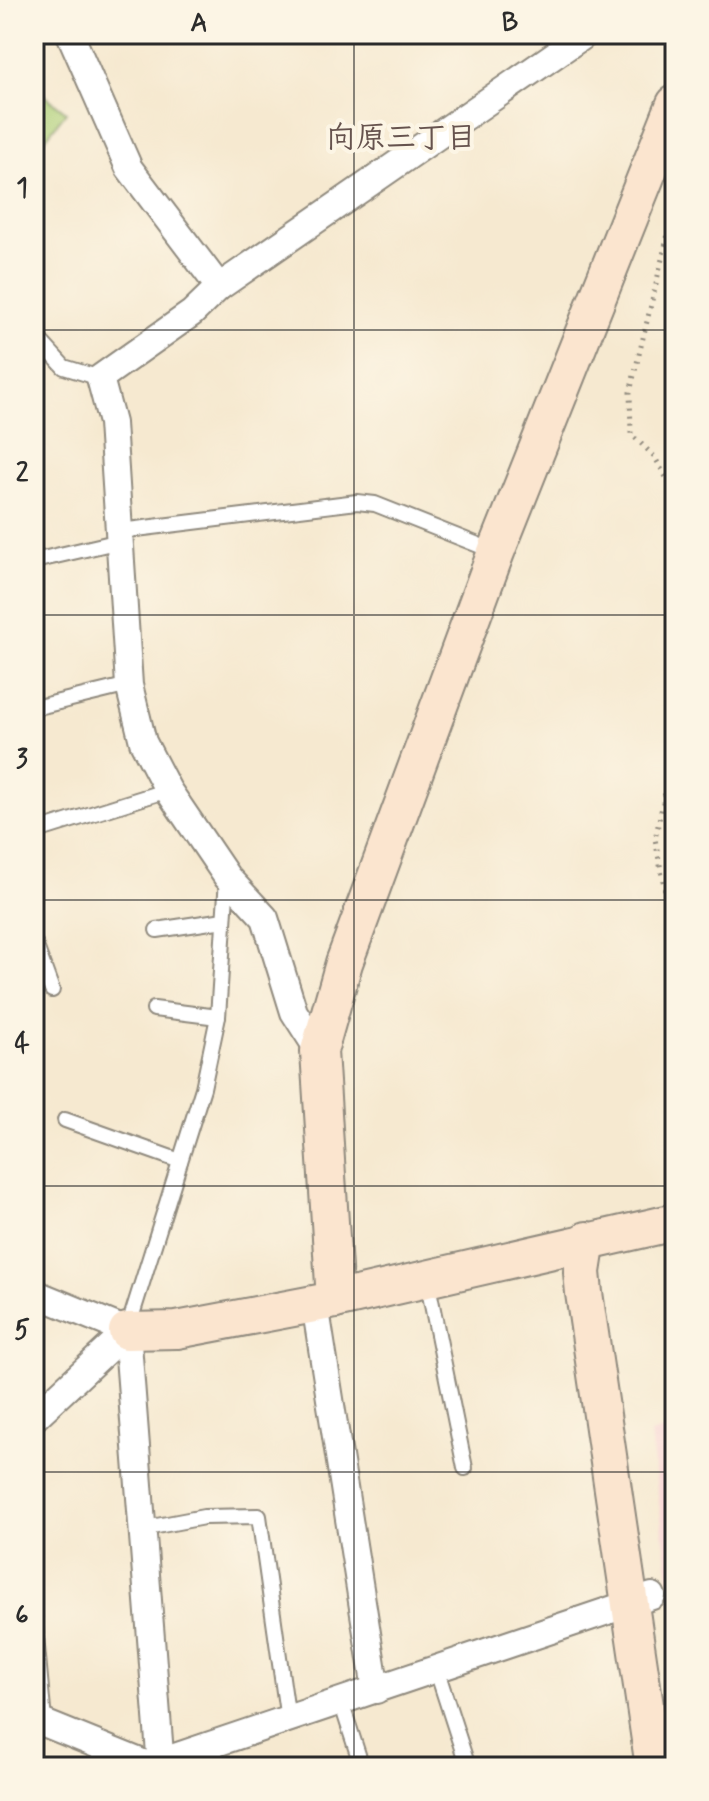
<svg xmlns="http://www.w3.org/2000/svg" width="709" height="1801" viewBox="0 0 709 1801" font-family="Mynerve,'Klee One',sans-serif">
  <rect width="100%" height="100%" fill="#fcf5e5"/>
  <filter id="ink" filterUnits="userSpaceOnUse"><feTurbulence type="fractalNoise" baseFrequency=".0125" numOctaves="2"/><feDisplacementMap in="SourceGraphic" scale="16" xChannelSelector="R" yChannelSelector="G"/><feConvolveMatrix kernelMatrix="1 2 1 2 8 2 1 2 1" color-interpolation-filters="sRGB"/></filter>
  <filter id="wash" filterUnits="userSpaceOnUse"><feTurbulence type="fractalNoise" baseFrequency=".006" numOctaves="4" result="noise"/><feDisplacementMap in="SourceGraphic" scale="32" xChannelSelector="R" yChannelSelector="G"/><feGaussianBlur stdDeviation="1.8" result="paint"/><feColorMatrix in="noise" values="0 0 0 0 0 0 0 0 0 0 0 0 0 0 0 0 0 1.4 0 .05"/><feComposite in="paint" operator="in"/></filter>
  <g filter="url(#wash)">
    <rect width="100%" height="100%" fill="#f6e9d0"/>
    <path fill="#f7cfd3" d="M 675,1427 L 675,1621 L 650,1434 Z"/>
    <path fill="#adcf77" stroke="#6c7d51" stroke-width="2" d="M 34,87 L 66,112 L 38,148 L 34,145 Z"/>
  </g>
  <g filter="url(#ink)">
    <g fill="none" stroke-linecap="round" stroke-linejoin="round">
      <g stroke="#908a7e" stroke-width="18">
        <g id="lane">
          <path d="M 34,334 L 64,367 L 100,378"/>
          <path d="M 120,531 L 357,502 L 375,504 L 496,552"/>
          <path d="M 34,561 L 120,541"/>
          <path d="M 34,708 L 129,685"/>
          <path d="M 34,832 L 168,790"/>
          <path d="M 157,930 L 224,920"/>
          <path d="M 34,941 L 52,990"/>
          <path d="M 154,1009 L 218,1017"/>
          <path d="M 65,1120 L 180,1161"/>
          <path d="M 427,1280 L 465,1468"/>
          <path d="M 127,1331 L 203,1088 L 218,1017 L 227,878"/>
          <path d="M 141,1529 L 204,1517 L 259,1516 L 288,1720"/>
          <path d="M 34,1615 L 44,1721"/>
          <path d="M 436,1668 L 468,1767"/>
          <path d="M 341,1702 L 362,1767"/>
        </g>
      </g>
      <g stroke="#908a7e" stroke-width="30">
        <g id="street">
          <path d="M 70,34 L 129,168 L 219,287"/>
          <path d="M 319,1051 L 294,1012 L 265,918 L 227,877 L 168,790 L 143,742 L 129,685 L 112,423 L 100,378 L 192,313 L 219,287 L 585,34"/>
          <path d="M 34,1293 L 127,1331"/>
          <path d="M 315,1304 L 376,1690"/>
          <path d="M 127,1331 L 161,1767"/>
          <path d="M 34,1418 L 127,1331"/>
          <path d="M 34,1719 L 145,1764 L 160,1762 L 652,1596"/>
        </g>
      </g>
      <g stroke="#908a7e" stroke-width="40">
        <g id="secondary">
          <path d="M 587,1240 L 582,1272 L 584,1293 L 654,1767"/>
          <path d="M 335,1300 L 319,1051 L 344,963 L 496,552 L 675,104"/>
          <path d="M 127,1331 L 177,1330 L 335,1300 L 675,1222"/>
        </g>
      </g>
      <g stroke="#908a7e" stroke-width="5" stroke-dasharray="2 6" stroke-linecap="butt">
        <path d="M 675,205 L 630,392 L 631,434 L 654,456 L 675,493"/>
        <path d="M 675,747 L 655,839 L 675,943"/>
      </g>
      <use href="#lane" stroke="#fff" stroke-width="14"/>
      <use href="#street" stroke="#fff" stroke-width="26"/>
      <use href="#secondary" stroke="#fbe5cf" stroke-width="36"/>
    </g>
  </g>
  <path fill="none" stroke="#2b2b2b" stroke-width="2" stroke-opacity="0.55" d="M 354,34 L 354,1767M 34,330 L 675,330M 34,615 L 675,615M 34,900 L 675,900M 34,1186 L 675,1186M 34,1472 L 675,1472"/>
  <g text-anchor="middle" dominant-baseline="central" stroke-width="8" stroke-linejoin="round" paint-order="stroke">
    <g font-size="30" font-weight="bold" fill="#66534e" stroke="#fcf5e5">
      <text x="401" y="138">向原三丁目</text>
    </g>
  </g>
  <rect width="709" height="1801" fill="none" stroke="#fcf5e5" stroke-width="88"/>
  <rect x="44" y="44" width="621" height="1713" fill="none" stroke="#2b2b2b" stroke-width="3"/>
  <g font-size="26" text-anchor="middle" font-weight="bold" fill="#2b2b2b">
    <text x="199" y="31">A</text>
    <text x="510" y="31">B</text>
    <text x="22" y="196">1</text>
    <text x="22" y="481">2</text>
    <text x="22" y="767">3</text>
    <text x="22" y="1052">4</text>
    <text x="22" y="1338">5</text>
    <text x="22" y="1623">6</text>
  </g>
</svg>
